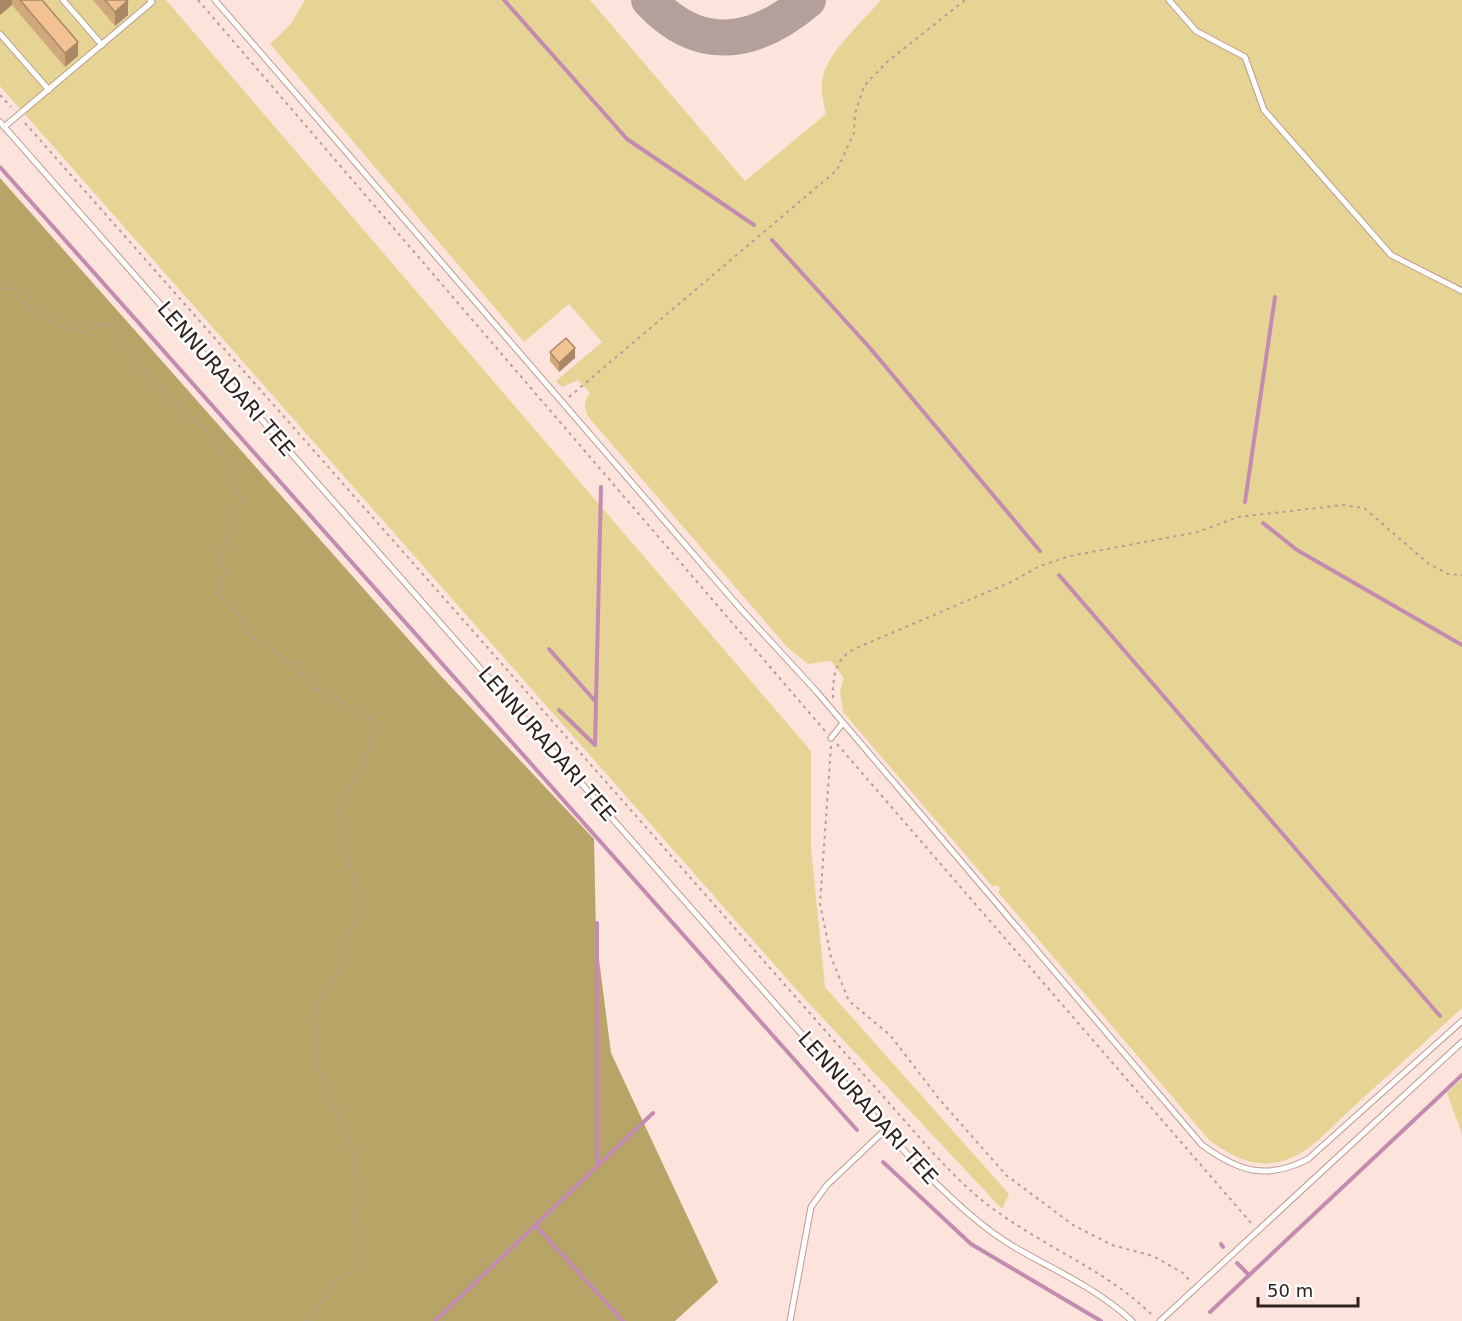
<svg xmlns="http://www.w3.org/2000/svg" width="1462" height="1321" viewBox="0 0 1462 1321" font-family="'DejaVu Sans',sans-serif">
  <rect width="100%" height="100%" fill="#fce4dc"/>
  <g fill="#e6d494">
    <path d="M 0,0 L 166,0 L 811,751 L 811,848 L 825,987 L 1009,1194 L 1002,1209 L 803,997 L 0,86 Z"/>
    <path d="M 305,0 L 590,0 L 745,181 L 826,114 C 823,102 820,88 823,76 C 829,51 864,20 881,0 L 1462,0 L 1462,1008 C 1425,1042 1387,1076 1350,1110 C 1331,1127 1311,1152 1286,1160 C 1257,1170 1232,1157 1209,1140 L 998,892 L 1000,889 L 997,885 L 993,887 L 843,712 L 840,691 L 844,678 L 831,661 L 808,664 L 788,648 L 590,419 C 583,408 583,403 590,393 L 578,380 L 562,387 L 556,381 L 602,342 L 569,304 L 524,342 L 270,44 L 290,25 Z"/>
    <path d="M 1462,1079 L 1462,1134 L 1447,1093 Z"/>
  </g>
  <path fill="#b7a567" d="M 0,178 L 440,675 L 594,839 L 596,936 L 611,1053 L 718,1282 L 675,1321 L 0,1321 Z"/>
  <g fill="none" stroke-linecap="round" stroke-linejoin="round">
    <g stroke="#c48bb0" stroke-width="4">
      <path d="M 504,0 L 627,139 L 754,225"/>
      <path d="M 0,167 L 857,1130"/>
      <path d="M 772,240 L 870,348 L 1040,551"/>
      <path d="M 1245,502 L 1275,297"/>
      <path d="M 1263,523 L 1297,550 L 1462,645"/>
      <path d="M 1059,575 L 1440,1016"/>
      <path d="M 549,649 L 596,702"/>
      <path d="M 559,710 L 595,745 L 601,487"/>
      <path d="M 597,923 L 597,1165"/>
      <path d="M 883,1162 L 971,1244 L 1101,1321"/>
      <path d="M 535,1225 L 623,1321"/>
      <path d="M 1221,1244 L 1223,1247"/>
      <path d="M 1237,1263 L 1249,1275"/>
      <path d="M 1210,1312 L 1462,1075"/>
      <path d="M 435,1321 L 653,1113"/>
    </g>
    <path stroke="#b4a09a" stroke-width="36" d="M 649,0 C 700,55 755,45 808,0"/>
    <g stroke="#bf9a8f" stroke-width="7">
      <g id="service">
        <path d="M 63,0 L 102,45"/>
        <path d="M 215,0 L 739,607 L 817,692 L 1202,1145 C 1238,1171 1266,1181 1308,1159 L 1462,1021"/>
        <path d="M 1169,0 L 1196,31 L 1245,57 L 1264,110 L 1391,255 L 1462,291"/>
        <path d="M 0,34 L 49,90"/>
        <path d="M 0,122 L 915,1163 C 947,1194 978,1226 1016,1248 C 1056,1271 1098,1289 1132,1321"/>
        <path d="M 4,127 L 152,2 L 150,0"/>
        <path d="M 831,738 L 843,723"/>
        <path d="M 790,1321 L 811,1207 L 827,1185 L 885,1130"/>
        <path d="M 1160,1321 L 1462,1042"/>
      </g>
    </g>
    <g stroke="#b29e97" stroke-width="2" stroke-dasharray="3 4.5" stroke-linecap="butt">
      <path d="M 198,0 L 825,731"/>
      <path d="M 0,95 L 11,107"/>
      <path d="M 25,123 L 934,1154 C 954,1175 974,1196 999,1213 C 1049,1249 1107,1271 1152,1315"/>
      <path d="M 0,288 L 15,289 C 24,313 58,324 81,333 L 94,325 L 112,325 L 136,364 L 191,420 L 211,432 L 241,499 L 219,559 L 225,570 L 218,595 L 239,615 L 246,634 L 295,665 L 313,687 L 358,709 L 373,723 L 369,749 L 359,773 L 347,788 L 338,813 L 360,907 L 345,939 L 347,950 L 317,1007 L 316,1069 L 351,1144 L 358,1188 L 354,1218 L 360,1235 L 363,1267 L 341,1277 L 307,1321"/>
      <path d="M 569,397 L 837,170 L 854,133 L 855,114 L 864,86 L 887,62 L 965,0"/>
      <path d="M 833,698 C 833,677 834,660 854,649 L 1011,582 L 1040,566 L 1070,556 L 1198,532 L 1238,517 L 1343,505 L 1364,508 L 1429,564 L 1448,574 L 1462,575"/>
      <path d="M 837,744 L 1251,1223"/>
      <path d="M 831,746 L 820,904 L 831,957 L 849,1001 L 890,1035 L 940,1100 L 1006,1175 L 1073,1225 L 1112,1245 L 1153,1256 L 1183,1273 L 1191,1282"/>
    </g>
    <use href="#service" stroke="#fff" stroke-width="5"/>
  </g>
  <g fill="#d1a77e">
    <path d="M 0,0 L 42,0 L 78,56 L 65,67 L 12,5 Z"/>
    <path d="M 93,0 L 127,0 L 128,15 L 115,26 Z"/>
    <path d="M 550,352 L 575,358 L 559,372 L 550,361 Z"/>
  </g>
  <g fill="#a86">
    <path d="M 1,0 L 12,0 L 12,5 L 0,15 L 0,1 Z"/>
    <path d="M 128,0 L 128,15 L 115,26 L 115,12 Z"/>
    <path d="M 78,42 L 78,56 L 65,67 L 65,53 Z"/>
    <path d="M 575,348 L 575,358 L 559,372 L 559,363 Z"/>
  </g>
  <g fill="#f3c292" stroke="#a86" stroke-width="1.5">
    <path d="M 20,0 L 42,0 L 78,42 L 65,53 Z"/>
    <path d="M 105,0 L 128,0 L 115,12 Z"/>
    <path d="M 566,338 L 575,348 L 559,363 L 550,352 Z"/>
  </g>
  <g text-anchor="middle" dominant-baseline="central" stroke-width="5" stroke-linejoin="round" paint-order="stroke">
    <g font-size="21" fill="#2f211d" stroke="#fff">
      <text transform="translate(226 379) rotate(49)">LENNURADARI TEE</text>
      <text transform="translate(547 744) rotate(49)">LENNURADARI TEE</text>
      <text transform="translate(868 1108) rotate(48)">LENNURADARI TEE</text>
    </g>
  </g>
  <path d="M1258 1297v9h100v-9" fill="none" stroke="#2f211d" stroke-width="3"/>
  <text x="1267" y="1297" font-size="18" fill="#2f211d" stroke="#ffffff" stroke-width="4.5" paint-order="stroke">50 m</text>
</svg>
